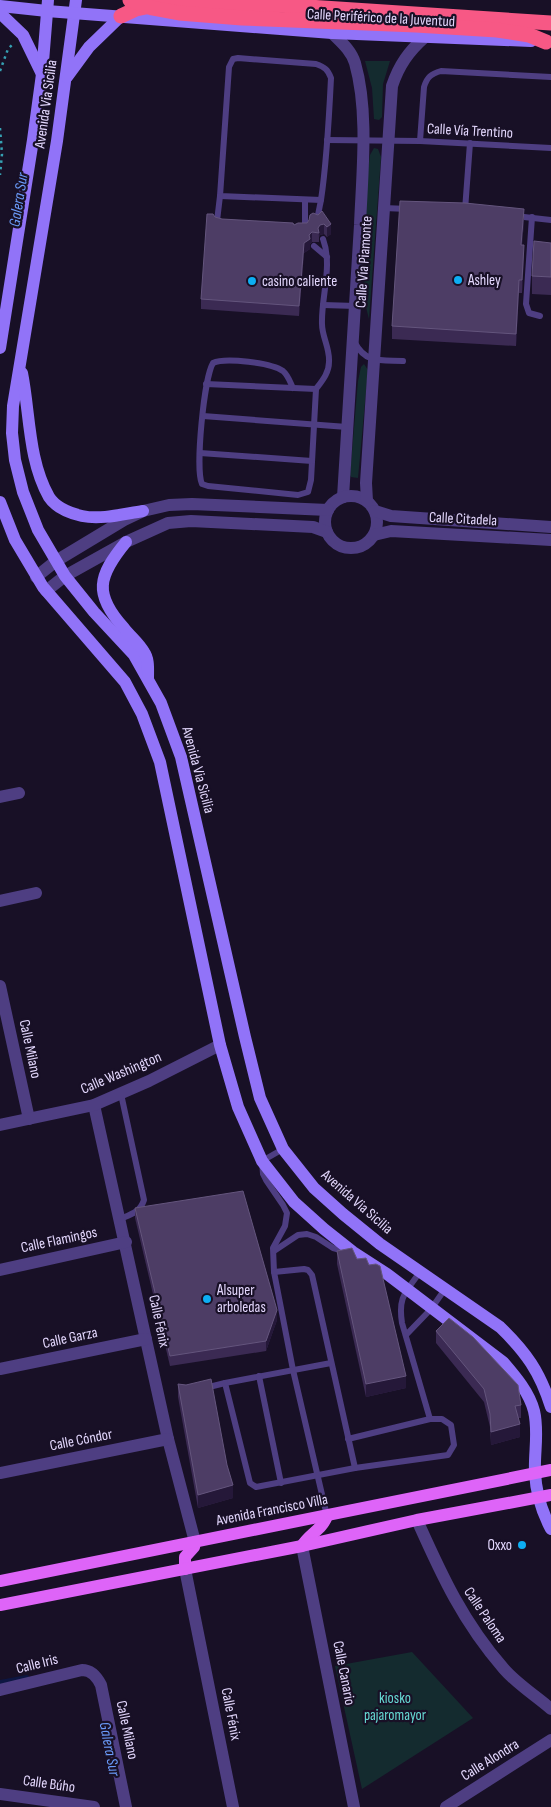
<svg xmlns="http://www.w3.org/2000/svg" width="551" height="1807" viewBox="0 0 551 1807" font-family="'Sofia Sans Condensed',sans-serif">
  <rect width="100%" height="100%" fill="#181026"/>
  <g fill="#142b2f">
    <path d="M 365,61 L 390,61 L 383,84 L 382,117 L 379,120 L 374,119 L 372,88 Z"/>
    <path d="M 374,148 L 378,149 L 381,157 L 369,319 L 363,295 L 365,192 L 370,155 Z"/>
    <path d="M 364,364 L 368,370 L 358,478 L 351,477 L 350,475 L 358,381 L 361,367 Z"/>
    <path d="M 412,1652 L 473,1718 L 362,1789 L 335,1666 Z"/>
  </g>
  <g fill="none" stroke-linecap="round" stroke-linejoin="round">
    <path stroke="#0d1642" stroke-width="4" d="M 0,1682 L 27,1677"/>
    <g stroke="#36a1b3" stroke-width="2.5" stroke-dasharray="2.5 4" stroke-linecap="butt">
      <path d="M 0,71 L 8,49 L 13,44"/>
      <path d="M 0,128 L 2,154 L 0,175"/>
    </g>
    <g stroke="#4e3e82" stroke-width="6">
      <path d="M 238,58 L 316,64 C 325,67 328,70 331,78 C 329,119 327,160 321,200 L 220,196 L 229,67 L 233,59 Z"/>
      <path d="M 327,140 L 420,141 L 551,148"/>
      <path d="M 420,141 L 424,87 C 427,77 431,74 441,71 L 551,77"/>
      <path d="M 220,196 L 217,221 L 221,224"/>
      <path d="M 384,208 L 408,209"/>
      <path d="M 465,210 L 470,143"/>
      <path d="M 515,216 L 551,220"/>
      <path d="M 532,217 L 526,304 L 529,313 L 540,316"/>
      <path d="M 317,220 L 321,200"/>
      <path d="M 303,228 L 305,228 L 305,201"/>
      <path d="M 314,246 L 327,257"/>
      <path d="M 323,305 L 356,306"/>
      <path d="M 355,343 C 366,364 382,360 403,361"/>
      <path d="M 206,384 L 316,389"/>
      <path d="M 293,388 C 290,382 288,375 283,371 C 272,363 225,357 213,363 C 204,378 195,469 202,484 L 208,486 L 298,495 L 308,492 L 311,480 L 316,389 C 322,381 329,373 329,362 C 330,348 322,337 322,324 C 321,297 333,266 323,239"/>
      <path d="M 203,416 L 347,427"/>
      <path d="M 200,453 L 312,461"/>
      <path d="M 283,1149 L 262,1161 L 263,1174 L 266,1180 L 283,1205 L 287,1213 L 285,1226 L 273,1248 L 274,1272 L 293,1370 L 327,1516"/>
      <path d="M 120,1219 C 132,1214 140,1212 144,1200 L 121,1094"/>
      <path d="M 274,1251 L 298,1235 L 307,1234 L 316,1237 L 333,1248 L 348,1252"/>
      <path d="M 274,1272 L 304,1269 L 308,1270 L 312,1275 L 355,1468"/>
      <path d="M 420,1272 C 405,1293 398,1297 402,1323 L 430,1419"/>
      <path d="M 406,1335 L 431,1309 L 445,1289"/>
      <path d="M 331,1363 L 225,1383 L 250,1483 L 256,1487 L 355,1468 L 448,1455 L 454,1445 L 451,1425 L 442,1419 L 430,1419 L 348,1439"/>
      <path d="M 259,1376 L 281,1483"/>
      <path d="M 205,1388 L 225,1383"/>
    </g>
    <g stroke="#4e3e82" stroke-width="12">
      <path d="M 332,33 C 341,42 351,50 355,63 C 369,112 362,174 360,225 C 355,316 348,406 343,497"/>
      <circle cx="351" cy="522" r="26"/>
      <path d="M 367,501 L 366,483 L 392,86 C 399,65 409,51 425,37"/>
      <path d="M 375,511 L 391,516 L 551,527"/>
      <path d="M 374,535 L 391,531 L 551,540"/>
      <path d="M 36,577 L 56,561 L 124,520 L 143,511 L 169,505 L 192,504 L 328,510"/>
      <path d="M 46,591 L 65,576 L 126,542 L 168,523 L 191,521 L 313,527 L 327,532"/>
      <path d="M 0,797 L 19,793"/>
      <path d="M 0,901 L 36,893"/>
      <path d="M 0,986 L 29,1119"/>
      <path d="M 94,1105 L 168,1439 L 195,1542"/>
      <path d="M 0,1125 L 94,1105 L 149,1081 L 220,1045"/>
      <path d="M 0,1270 L 126,1242"/>
      <path d="M 0,1369 L 146,1339"/>
      <path d="M 0,1473 L 168,1439"/>
      <path d="M 417,1520 C 442,1576 463,1622 504,1669 C 517,1684 536,1696 551,1709"/>
      <path d="M 302,1546 L 354,1807"/>
      <path d="M 185,1569 L 233,1807"/>
      <path d="M 0,1690 L 82,1670 C 92,1670 97,1677 101,1685 L 126,1807"/>
      <path d="M 0,1794 L 94,1807"/>
      <path d="M 446,1807 L 551,1740"/>
    </g>
    <g stroke="#9173f8" stroke-width="12">
      <path d="M 76,0 L 57,141 L 13,406 L 12,433 L 15,460 L 23,492 L 38,530 L 65,576 L 94,612 L 134,655 L 161,703 L 181,757 L 245,1037 L 260,1098 L 283,1149 L 314,1188 L 343,1214 L 380,1244 L 500,1327 C 526,1352 540,1372 551,1407"/>
      <path d="M 0,6 L 47,11 L 332,33 L 531,41"/>
      <path d="M 0,13 L 23,35 L 42,74"/>
      <path d="M 67,77 L 89,47 L 121,16"/>
      <path d="M 0,348 L 33,140 L 42,74 L 48,0"/>
      <path d="M 22,373 C 30,413 28,460 49,497 C 56,508 69,513 82,516 C 101,520 123,514 143,511"/>
      <path d="M 0,502 L 15,540 L 43,587 L 125,682 L 142,714 L 160,762 L 220,1045 L 238,1107 L 262,1161 L 294,1202 L 324,1229 L 353,1252 L 387,1274 L 503,1362 C 515,1376 529,1392 534,1411 C 539,1432 534,1452 535,1473 C 536,1492 542,1512 551,1529"/>
      <path d="M 126,542 C 98,576 93,594 124,628 C 130,636 139,643 144,652 C 149,659 148,669 148,678"/>
    </g>
    <g stroke="#de64f8" stroke-width="12">
      <path d="M 302,1546 C 309,1534 322,1530 327,1516"/>
      <path d="M 185,1569 L 185,1557 L 194,1547 L 195,1542"/>
      <path d="M 0,1581 L 551,1470"/>
      <path d="M 0,1605 L 302,1546 L 417,1520 L 551,1495"/>
    </g>
    <path stroke="#f75885" stroke-width="15" d="M 121,16 L 136,9 L 166,3 L 278,5 L 551,23"/>
    <path stroke="#f75885" stroke-width="15" d="M 130,0 L 152,8 L 179,13 L 242,18 L 416,25 L 497,30 L 529,35 L 546,42"/>
  </g>
  <g fill="#3b2a53">
    <path d="M 215,217 L 222,219 L 294,225 L 331,224 L 331,234 L 327,237 L 324,234 L 320,235 L 319,237 L 319,242 L 312,242 L 310,244 L 310,249 L 304,253 L 299,316 L 201,309 L 201,299 Z"/>
    <path d="M 524,222 L 522,245 L 524,258 L 522,293 L 519,293 L 516,346 L 392,339 L 392,326 Z"/>
    <path d="M 551,243 L 551,295 L 532,294 L 532,276 Z"/>
    <path d="M 135,1208 L 277,1320 L 266,1351 L 170,1366 L 135,1218 Z"/>
    <path d="M 337,1251 L 406,1388 L 366,1397 L 337,1264 Z"/>
    <path d="M 436,1331 L 521,1405 L 521,1418 L 518,1418 L 520,1437 L 491,1445 L 490,1427 L 484,1402 L 436,1343 Z"/>
    <path d="M 178,1384 L 186,1385 L 233,1498 L 198,1508 L 178,1397 Z"/>
  </g>
  <g fill="#251839">
    <path d="M 524,209 L 524,222 L 521,258 L 521,245 Z"/>
    <path d="M 324,224 L 324,234 L 320,235 L 319,237 L 318,228 L 320,225 Z"/>
    <path d="M 331,224 L 331,234 L 327,237 L 327,227 Z"/>
    <path d="M 312,232 L 312,242 L 310,244 L 310,249 L 304,253 L 299,316 L 299,306 L 304,243 Z"/>
    <path d="M 524,245 L 524,258 L 522,293 L 522,280 Z"/>
    <path d="M 519,280 L 519,293 L 516,346 L 516,334 Z"/>
    <path d="M 277,1310 L 277,1320 L 266,1351 L 266,1341 Z"/>
    <path d="M 406,1376 L 406,1388 L 366,1397 L 366,1384 Z"/>
    <path d="M 520,1424 L 520,1437 L 491,1445 L 491,1432 Z"/>
    <path d="M 233,1485 L 233,1498 L 198,1508 L 198,1495 Z"/>
  </g>
  <g fill="#4d3d65" stroke="#64557d">
    <path d="M 400,201 L 465,203 L 524,209 L 521,245 L 524,245 L 522,280 L 519,280 L 516,334 L 392,326 Z"/>
    <path d="M 322,211 L 331,224 L 327,227 L 324,224 L 320,225 L 318,228 L 319,233 L 312,232 L 309,235 L 310,239 L 304,243 L 299,306 L 201,299 L 207,214 L 213,214 L 215,217 L 222,219 L 293,223 L 294,225 L 298,223 L 307,223 L 309,220 L 310,215 L 313,213 L 318,215 Z"/>
    <path d="M 534,241 L 551,243 L 551,277 L 532,276 Z"/>
    <path d="M 243,1191 L 277,1310 L 266,1341 L 170,1356 L 135,1208 Z"/>
    <path d="M 352,1248 L 357,1259 L 366,1258 L 369,1265 L 376,1264 L 380,1266 L 406,1376 L 366,1384 L 337,1251 Z"/>
    <path d="M 449,1318 L 473,1337 L 518,1385 L 521,1405 L 515,1406 L 520,1424 L 491,1432 L 490,1414 L 484,1389 L 436,1331 Z"/>
    <path d="M 211,1379 L 227,1465 L 233,1485 L 198,1495 L 178,1384 L 186,1385 Z"/>
  </g>
  <g fill="#0daef3" stroke="#181026" stroke-width="2">
    <circle cx="458" cy="280" r="5"/>
    <circle cx="252" cy="281" r="5"/>
    <circle cx="207" cy="1299" r="5"/>
    <circle cx="522" cy="1545" r="5"/>
  </g>
  <g text-anchor="middle" dominant-baseline="central" stroke-width="4.5" stroke-linejoin="round" paint-order="stroke">
    <g font-size="15" fill="#e3d7fd" stroke="#181026">
      <text transform="translate(381 18) rotate(3)">Calle Periférico de la Juventud</text>
      <text transform="translate(46 104) rotate(-82)">Avenida Via Sicilia</text>
      <text transform="translate(470 131) rotate(3)">Calle Vía Trentino</text>
      <text transform="translate(364 262) rotate(-86)">Calle Vía Piamonte</text>
      <text transform="translate(463 519) rotate(3)">Calle Citadela</text>
      <text transform="translate(198 770) rotate(75)">Avenida Via Sicilia</text>
      <text transform="translate(30 1049) rotate(78)">Calle Milano</text>
      <text transform="translate(121 1073) rotate(-23)">Calle Washington</text>
      <text transform="translate(357 1202) rotate(41)">Avenida Via Sicilia</text>
      <text transform="translate(59 1240) rotate(-12)">Calle Flamingos</text>
      <text transform="translate(159 1321) rotate(78)">Calle Fénix</text>
      <text transform="translate(70 1338) rotate(-12)">Calle Garza</text>
      <text transform="translate(81 1440) rotate(-11)">Calle Cóndor</text>
      <text transform="translate(272 1510) rotate(-11)">Avenida Francisco Villa</text>
      <text transform="translate(485 1615) rotate(56)">Calle Paloma</text>
      <text transform="translate(37 1664) rotate(-14)">Calle Iris</text>
      <text transform="translate(344 1673) rotate(79)">Calle Canario</text>
      <text transform="translate(231 1714) rotate(79)">Calle Fénix</text>
      <text transform="translate(127 1730) rotate(78)">Calle Milano</text>
      <text transform="translate(490 1760) rotate(-32)">Calle Alondra</text>
      <text transform="translate(49 1784) rotate(8)">Calle Búho</text>
    </g>
    <g font-size="15" fill="#e3d7fd" stroke="#181026" text-anchor="start">
      <text x="468" y="280">Ashley</text>
      <text x="262" y="281">casino caliente</text>
      <text x="217" y="1290">Alsuper<tspan x="217" dy="17">arboledas</tspan></text>
      <text x="512" y="1545" text-anchor="end">Oxxo</text>
    </g>
    <g font-size="15" fill="#66dad4" stroke="#181026">
      <text x="395" y="1698">kiosko<tspan x="395" dy="17">pajaromayor</tspan></text>
    </g>
    <g font-size="16" font-style="italic" fill="#6a9af8" stroke="#181026">
      <text transform="translate(19 200) rotate(-81)">Galera Sur</text>
      <text transform="translate(109 1749) rotate(79)">Galera Sur</text>
    </g>
  </g>
</svg>
